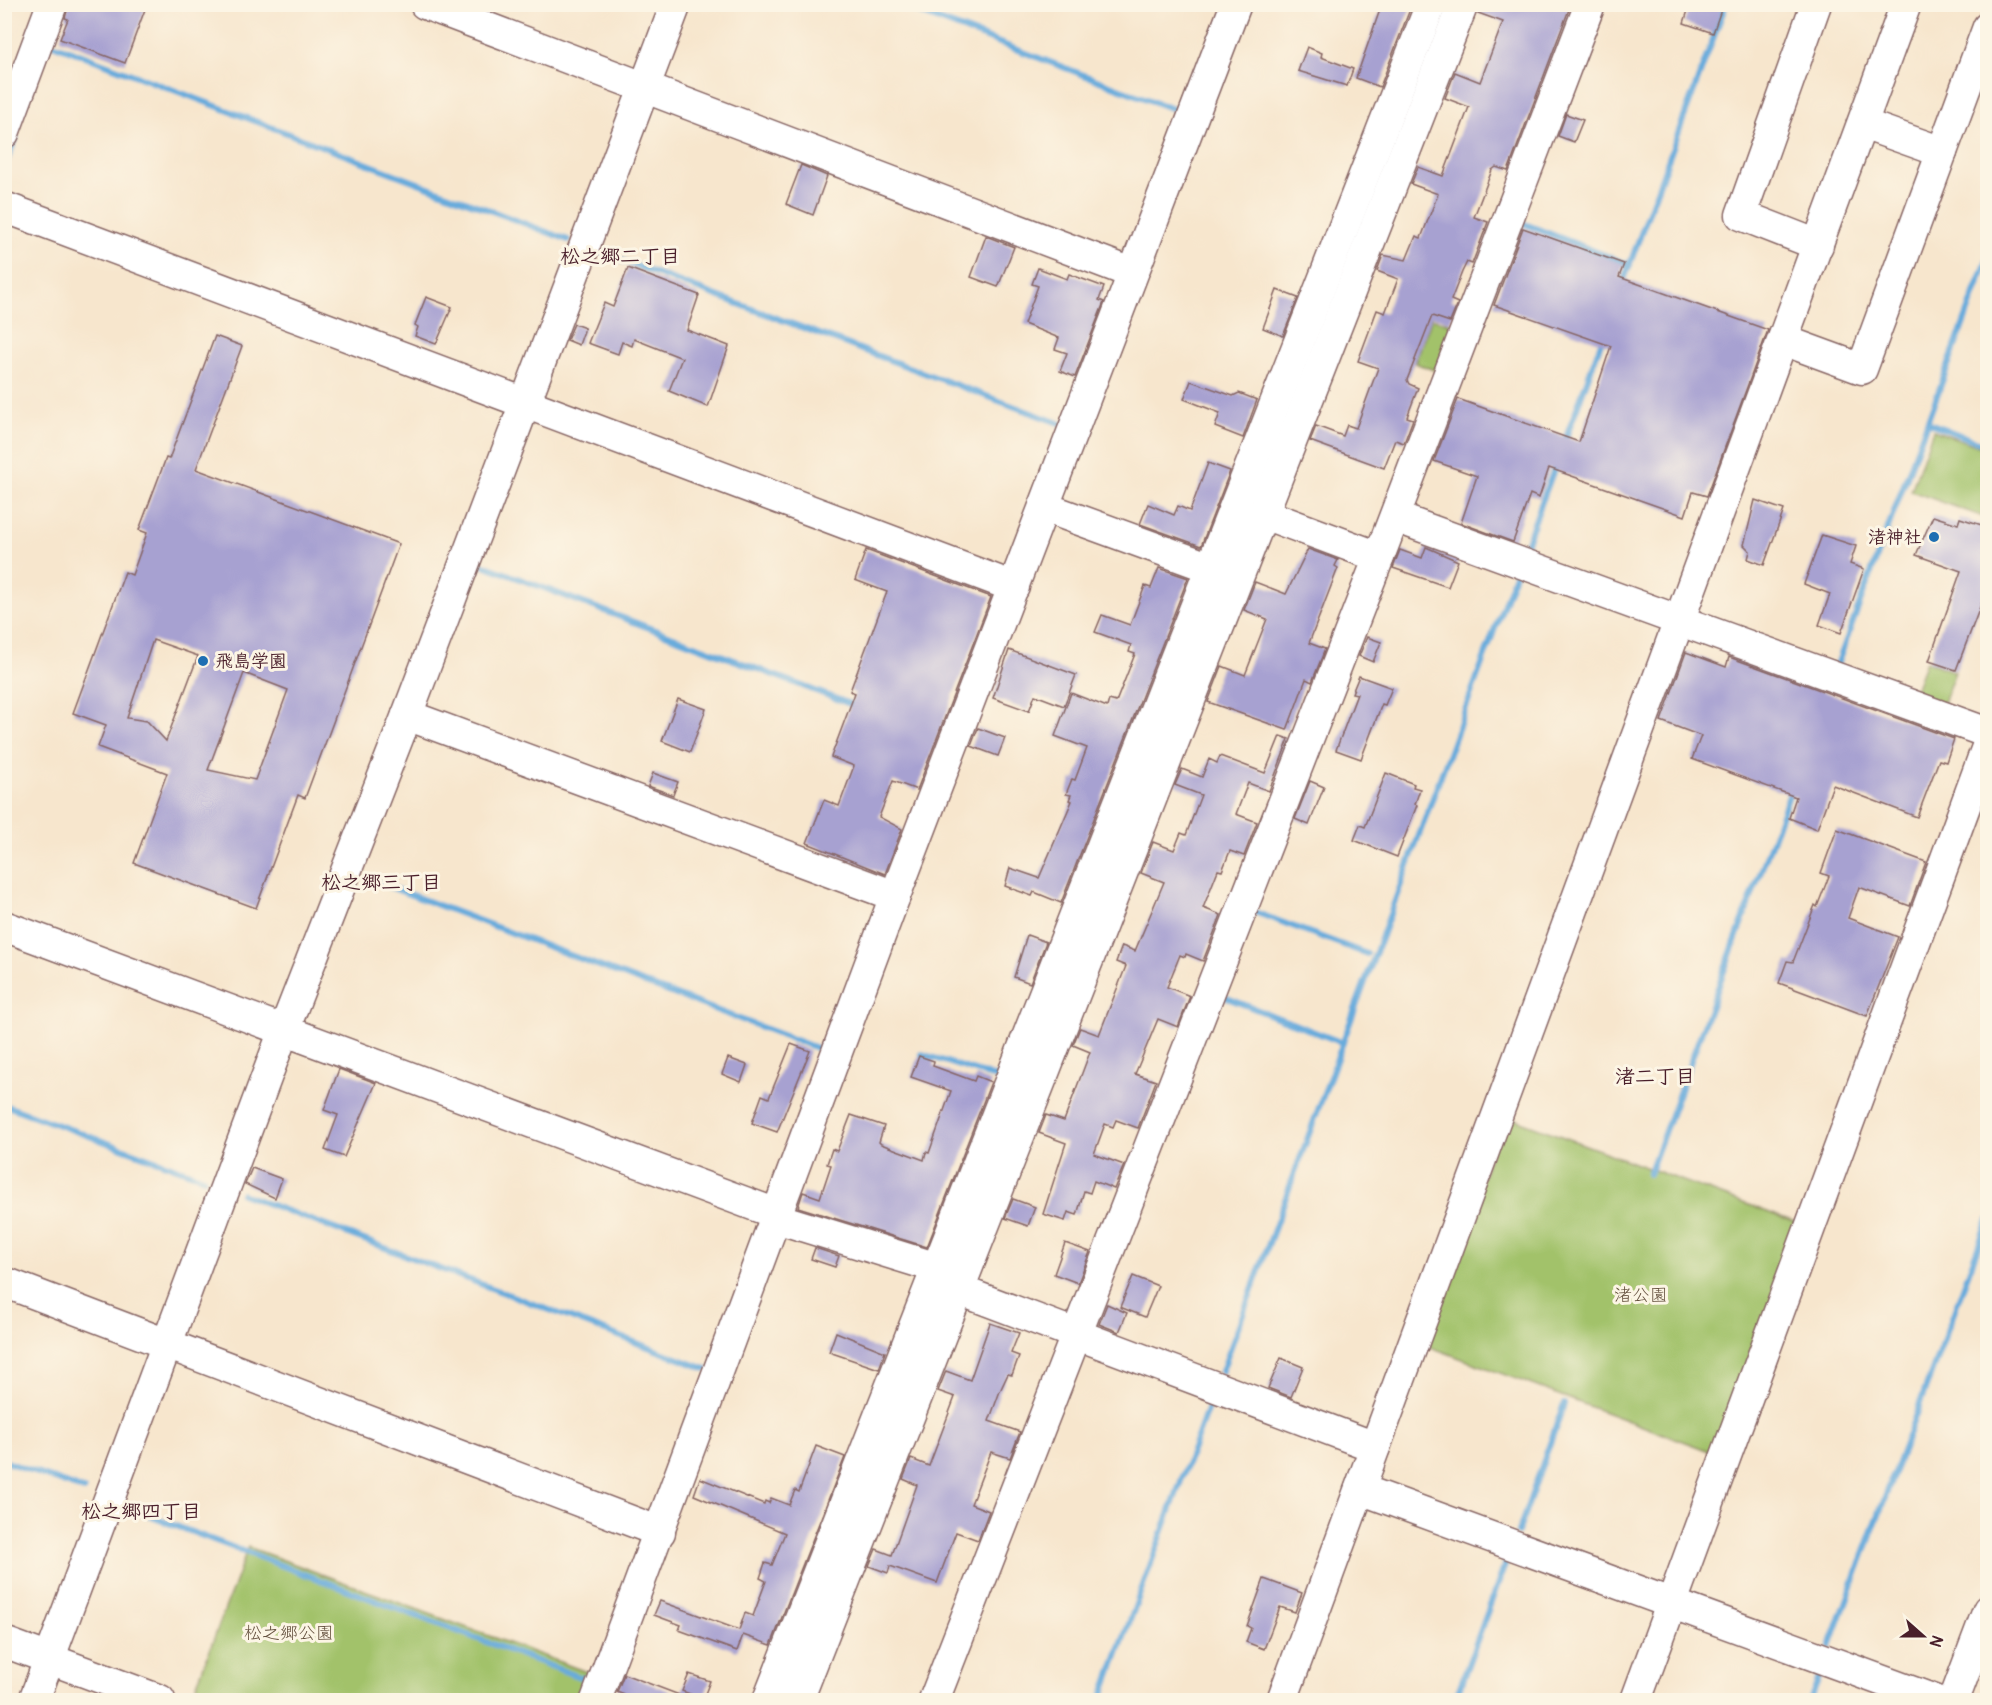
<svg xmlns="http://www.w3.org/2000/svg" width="1992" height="1705" viewBox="0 0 1992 1705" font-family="Pangolin,'Klee One',sans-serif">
  <rect width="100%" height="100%" fill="#fcf5e5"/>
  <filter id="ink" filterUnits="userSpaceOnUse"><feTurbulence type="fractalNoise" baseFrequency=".0167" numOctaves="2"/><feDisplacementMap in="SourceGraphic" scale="12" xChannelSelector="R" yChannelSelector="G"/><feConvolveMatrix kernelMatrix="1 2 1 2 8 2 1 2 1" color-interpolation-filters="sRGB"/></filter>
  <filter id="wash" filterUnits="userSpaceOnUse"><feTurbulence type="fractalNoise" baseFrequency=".008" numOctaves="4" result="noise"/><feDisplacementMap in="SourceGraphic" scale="24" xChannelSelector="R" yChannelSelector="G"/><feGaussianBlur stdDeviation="1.35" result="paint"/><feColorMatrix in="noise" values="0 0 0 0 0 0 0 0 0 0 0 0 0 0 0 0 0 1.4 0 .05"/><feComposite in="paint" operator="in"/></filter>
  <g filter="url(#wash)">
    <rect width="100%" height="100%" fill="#f7e6cd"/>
    <g fill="#a2c26a" stroke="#76704a" stroke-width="1.5">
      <path d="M 1432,318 L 1457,326 L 1439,372 L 1415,363 Z"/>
      <path d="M 1933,430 L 1987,449 L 1986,518 L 1911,491 Z"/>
      <path d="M 1926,661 L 1955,672 L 1941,708 L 1912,698 Z"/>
      <path d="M 1504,1115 L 1800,1224 L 1717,1454 L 1425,1345 Z"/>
      <path d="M 248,1547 L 595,1675 L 585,1700 L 191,1700 Z"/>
    </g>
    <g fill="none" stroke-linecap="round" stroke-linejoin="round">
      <g stroke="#67abdc" stroke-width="6">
        <path d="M 897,4 L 1181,112"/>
        <path d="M 50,43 L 568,240"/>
        <path d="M 4,168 L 16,138"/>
        <path d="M 1520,222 L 1630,265"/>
        <path d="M 599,252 L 1064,425"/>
        <path d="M 1622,285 L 1726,4"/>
        <path d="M 1927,422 L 1988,446"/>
        <path d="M 1564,443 L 1603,337"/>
        <path d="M 1524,550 L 1556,464"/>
        <path d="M 478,563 L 858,707"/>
        <path d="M 1837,665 L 1988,258"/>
        <path d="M 369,879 L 827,1052"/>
        <path d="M 1252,911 L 1367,954"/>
        <path d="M 1222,996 L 1343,1043"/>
        <path d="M 922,1054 L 1000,1079"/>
        <path d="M 4,1105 L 204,1178"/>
        <path d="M 1649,1174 L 1792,787"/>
        <path d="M 242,1194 L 706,1369"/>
        <path d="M 1222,1371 L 1515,574"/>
        <path d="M 4,1461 L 84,1490"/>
        <path d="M 125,1507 L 593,1682"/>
        <path d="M 1518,1533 L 1564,1404"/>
        <path d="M 1830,1646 L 1988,1220"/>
        <path d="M 1101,1700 L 1211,1399"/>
        <path d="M 1455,1700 L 1507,1559"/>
        <path d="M 1810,1700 L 1820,1675"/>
      </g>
    </g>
    <g id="blocks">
      <g fill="#a7a1d1" fill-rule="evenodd">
        <path d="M 69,4 L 147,4 L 125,63 L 60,39 L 68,19 L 65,18 Z"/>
        <path d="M 1382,4 L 1412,4 L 1380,87 L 1356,78 Z"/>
        <path d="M 1480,4 L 1571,4 L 1508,171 L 1496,167 L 1492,170 L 1474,217 L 1488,222 L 1472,264 L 1467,262 L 1462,272 L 1451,300 L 1458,303 L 1450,322 L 1432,316 L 1407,380 L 1409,384 L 1418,388 L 1407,417 L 1413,419 L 1404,443 L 1395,440 L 1384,468 L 1310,441 L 1316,426 L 1343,436 L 1347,425 L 1356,428 L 1378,368 L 1358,361 L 1377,310 L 1385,313 L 1398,279 L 1377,271 L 1383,255 L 1406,260 L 1416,236 L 1421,238 L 1438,194 L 1411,184 L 1418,167 L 1443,176 L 1469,107 L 1445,98 L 1455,72 L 1480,82 L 1503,22 L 1478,13 Z"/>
        <path d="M 1690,4 L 1723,4 L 1713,33 L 1684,23 Z"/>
        <path d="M 1307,47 L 1322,53 L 1321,57 L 1353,69 L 1347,86 L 1298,71 Z"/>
        <path d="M 1566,114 L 1583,120 L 1574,142 L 1558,136 Z"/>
        <path d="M 801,165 L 827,176 L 813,215 L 786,204 Z"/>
        <path d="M 1523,228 L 1624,264 L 1619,277 L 1768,330 L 1707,496 L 1693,492 L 1685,516 L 1549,468 L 1539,498 L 1530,494 L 1513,542 L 1461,523 L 1477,476 L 1434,461 L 1458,399 L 1579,442 L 1611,346 L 1494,305 Z"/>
        <path d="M 986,236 L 1014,247 L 998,287 L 971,277 Z"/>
        <path d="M 628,268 L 699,295 L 687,330 L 729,346 L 708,407 L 669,391 L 682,358 L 634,339 L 632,346 L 622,342 L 618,354 L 588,343 L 604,303 L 613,307 Z"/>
        <path d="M 1038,268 L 1067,279 L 1069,274 L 1104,287 L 1099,300 L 1104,302 L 1075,377 L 1060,371 L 1067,353 L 1055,349 L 1059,338 L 1024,324 L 1038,286 L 1032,284 Z"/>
        <path d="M 1277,290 L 1298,298 L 1283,336 L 1263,328 Z"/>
        <path d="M 426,297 L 452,307 L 436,344 L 415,336 L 418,327 L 415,325 Z"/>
        <path d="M 574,324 L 585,328 L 579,345 L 567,340 Z"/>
        <path d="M 215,336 L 242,346 L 196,469 L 399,544 L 305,798 L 298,795 L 256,908 L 134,863 L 167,773 L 98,747 L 106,725 L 73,713 L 125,572 L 132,575 L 147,533 L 139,530 L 166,458 L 169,459 ZM 153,640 L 198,656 L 166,741 L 147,721 L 127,718 ZM 244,673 L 288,690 L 255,780 L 208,770 Z"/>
        <path d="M 1191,381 L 1233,396 L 1239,393 L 1257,400 L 1243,438 L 1215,427 L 1220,413 L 1184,399 Z"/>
        <path d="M 1208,463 L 1230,471 L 1201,546 L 1140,524 L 1148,504 L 1174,515 L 1178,506 L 1190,511 Z"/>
        <path d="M 1755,500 L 1784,510 L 1764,565 L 1748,559 L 1750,551 L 1744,545 Z"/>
        <path d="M 1933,516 L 1958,524 L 1960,518 L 1988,527 L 1988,586 L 1956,670 L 1929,661 L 1961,571 L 1916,555 Z"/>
        <path d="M 1822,535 L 1856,546 L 1850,564 L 1864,569 L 1841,633 L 1819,625 L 1830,594 L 1804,584 Z"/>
        <path d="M 1426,547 L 1458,561 L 1448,587 L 1393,568 L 1400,550 L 1422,558 Z"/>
        <path d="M 1308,549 L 1338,560 L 1335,566 L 1338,568 L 1309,643 L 1325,649 L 1312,682 L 1306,679 L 1287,730 L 1208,702 L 1222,666 L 1245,675 L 1267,619 L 1244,610 L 1255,582 L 1286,594 Z"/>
        <path d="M 866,550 L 991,597 L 917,790 L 893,781 L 879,817 L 902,829 L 885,874 L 807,843 L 824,800 L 839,806 L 854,766 L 831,757 L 855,693 L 850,691 L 887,592 L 855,580 Z"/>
        <path d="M 1159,568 L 1188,578 L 1061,903 L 1034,892 L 1032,896 L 1005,886 L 1010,868 L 1039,878 L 1072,801 L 1069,800 L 1071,795 L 1066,794 L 1072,779 L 1075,780 L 1087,748 L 1055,736 L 1071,693 L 1107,707 L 1109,700 L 1116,702 L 1135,654 L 1129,652 L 1131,645 L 1095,632 L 1102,615 L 1130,625 L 1145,586 L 1151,588 Z"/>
        <path d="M 1367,637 L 1381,642 L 1373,662 L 1359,656 Z"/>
        <path d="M 1009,650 L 1076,675 L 1064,706 L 1035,695 L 1029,711 L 993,698 Z"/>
        <path d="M 1686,652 L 1726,667 L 1729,657 L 1954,739 L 1946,762 L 1939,760 L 1917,817 L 1833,785 L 1817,829 L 1789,818 L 1796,797 L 1692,759 L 1701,736 L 1661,721 Z"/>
        <path d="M 1359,676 L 1392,688 L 1385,705 L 1382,704 L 1361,759 L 1336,750 L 1357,694 L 1352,693 Z"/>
        <path d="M 678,699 L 706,709 L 690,752 L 662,741 Z"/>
        <path d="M 978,728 L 1005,738 L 998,756 L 971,746 Z"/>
        <path d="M 1280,736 L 1289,739 L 1269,791 L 1248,783 L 1236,814 L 1257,822 L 1244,856 L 1230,851 L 1222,871 L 1218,870 L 1203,908 L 1221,915 L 1203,961 L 1186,954 L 1185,957 L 1180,955 L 1167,987 L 1190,996 L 1178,1027 L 1158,1019 L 1135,1074 L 1156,1081 L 1138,1128 L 1116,1120 L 1113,1127 L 1105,1124 L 1094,1154 L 1124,1165 L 1114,1189 L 1094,1181 L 1090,1193 L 1084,1191 L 1077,1215 L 1068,1212 L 1065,1221 L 1043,1214 L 1066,1143 L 1039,1133 L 1046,1115 L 1064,1121 L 1090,1052 L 1073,1045 L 1080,1028 L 1099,1035 L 1126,966 L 1116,962 L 1122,946 L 1135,951 L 1164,882 L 1141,873 L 1153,842 L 1174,850 L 1181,833 L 1186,835 L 1201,795 L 1175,785 L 1182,769 L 1202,777 L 1209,759 L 1217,763 L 1220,756 L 1265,773 Z"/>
        <path d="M 653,773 L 678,782 L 673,795 L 648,786 Z"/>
        <path d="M 1386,773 L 1414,784 L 1413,787 L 1420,789 L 1415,804 L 1417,805 L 1397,857 L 1354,840 L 1360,825 L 1365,827 Z"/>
        <path d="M 1310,781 L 1324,787 L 1309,825 L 1295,819 Z"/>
        <path d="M 1837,829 L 1926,862 L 1910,906 L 1859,887 L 1848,918 L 1898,937 L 1867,1016 L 1779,983 L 1787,961 L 1793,962 L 1815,905 L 1817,907 L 1829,876 L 1821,873 Z"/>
        <path d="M 1027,935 L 1046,942 L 1030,983 L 1014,977 Z"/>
        <path d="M 791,1044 L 810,1051 L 777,1132 L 752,1123 L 762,1095 L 769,1098 Z"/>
        <path d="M 919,1056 L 934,1061 L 933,1066 L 974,1081 L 976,1076 L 991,1082 L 927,1247 L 798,1207 L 803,1192 L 820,1198 L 831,1165 L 827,1164 L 832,1149 L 837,1151 L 851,1115 L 884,1126 L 879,1142 L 881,1144 L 924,1160 L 926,1152 L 929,1153 L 951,1091 L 911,1077 Z"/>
        <path d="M 728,1058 L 747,1065 L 741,1082 L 722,1074 Z"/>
        <path d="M 339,1069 L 376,1083 L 344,1157 L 325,1150 L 338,1115 L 324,1110 Z"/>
        <path d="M 252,1168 L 282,1179 L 275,1198 L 245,1184 Z"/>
        <path d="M 1013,1199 L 1035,1207 L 1028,1226 L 1005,1218 Z"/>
        <path d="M 1065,1243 L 1090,1252 L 1078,1283 L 1054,1274 Z"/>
        <path d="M 815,1248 L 839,1256 L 835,1267 L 811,1259 Z"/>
        <path d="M 1133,1276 L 1158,1286 L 1145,1317 L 1120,1307 Z"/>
        <path d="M 1107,1304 L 1127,1313 L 1119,1332 L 1099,1324 Z"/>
        <path d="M 990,1323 L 1019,1333 L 1011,1353 L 1019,1356 L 1012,1375 L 1008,1374 L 1000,1391 L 989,1421 L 1020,1432 L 1010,1458 L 991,1452 L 971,1504 L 989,1511 L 978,1540 L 956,1532 L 937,1583 L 890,1566 L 888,1573 L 869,1566 L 876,1549 L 892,1555 L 917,1485 L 903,1479 L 911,1459 L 929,1466 L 955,1397 L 938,1391 L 946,1371 L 970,1380 Z"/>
        <path d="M 836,1332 L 885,1352 L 879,1369 L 829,1352 Z"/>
        <path d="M 1281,1358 L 1303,1367 L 1291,1397 L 1268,1388 Z"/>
        <path d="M 816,1446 L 845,1457 L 771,1645 L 743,1635 L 737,1651 L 679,1630 L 681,1625 L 654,1615 L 660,1601 L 739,1630 L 745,1613 L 753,1616 L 766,1581 L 760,1578 L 765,1563 L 772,1565 L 785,1533 L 694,1495 L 700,1478 L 764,1504 L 765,1501 L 769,1503 L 771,1498 L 789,1505 L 795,1490 L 799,1492 Z"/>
        <path d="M 1264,1579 L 1302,1593 L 1295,1612 L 1280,1607 L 1264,1649 L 1246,1642 L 1251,1628 L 1247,1626 Z"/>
        <path d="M 624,1674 L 690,1699 L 690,1701 L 639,1701 L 617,1692 Z"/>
        <path d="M 689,1674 L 710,1681 L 703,1699 L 682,1691 Z"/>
      </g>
    </g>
  </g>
  <g filter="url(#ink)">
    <use href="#blocks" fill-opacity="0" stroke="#876564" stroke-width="1.5"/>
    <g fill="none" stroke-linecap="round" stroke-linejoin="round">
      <g stroke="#876564" stroke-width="33">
        <g id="minor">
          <path d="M 425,4 L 1132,273"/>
          <path d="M 1816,4 L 1741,215 L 1818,245"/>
          <path d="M 1863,124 L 1942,152"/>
          <path d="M 4,133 L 52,4"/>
          <path d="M 4,207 L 1014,587"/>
          <path d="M 1783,340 L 1862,369 L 1988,27"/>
          <path d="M 1044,507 L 1230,575"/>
          <path d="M 1264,514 L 1379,557"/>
          <path d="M 1395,517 L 1988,733"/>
          <path d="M 407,715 L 895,896"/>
          <path d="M 4,926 L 777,1214"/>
          <path d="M 776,1218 L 954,1273"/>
          <path d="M 4,1282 L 660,1532"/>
          <path d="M 959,1290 L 1375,1447"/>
          <path d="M 1360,1489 L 1935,1700"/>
          <path d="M 4,1642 L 160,1700"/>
          <path d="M 34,1700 L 284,1030 L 407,715 L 676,4"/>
          <path d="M 596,1700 L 895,896 L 1236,4"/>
          <path d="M 768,1700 L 1431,4"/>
          <path d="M 798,1700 L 1463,4"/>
          <path d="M 934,1700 L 1379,557 L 1590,4"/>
          <path d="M 1282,1700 L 1906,4"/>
          <path d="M 1636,1700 L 1988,744"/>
          <path d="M 1954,1700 L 1988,1610"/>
        </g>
      </g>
      <use href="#minor" stroke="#fff" stroke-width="30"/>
    </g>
  </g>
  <g fill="#1f6fb2" stroke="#fcf5e5" stroke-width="2">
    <circle cx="1934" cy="537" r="6"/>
    <circle cx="203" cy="661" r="6"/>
  </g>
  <g text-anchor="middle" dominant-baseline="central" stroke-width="6" stroke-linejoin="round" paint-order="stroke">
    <g font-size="18" font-weight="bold" fill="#4a1f2b" stroke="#fcf5e5" text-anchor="end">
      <text x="1922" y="537">渚神社</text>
      <text x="215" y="661" text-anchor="start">飛島学園</text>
    </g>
    <g font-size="18" fill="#64503e" stroke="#fcf5e5">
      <text x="1641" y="1295">渚公園</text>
      <text x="289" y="1633">松之郷公園</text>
    </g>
    <g font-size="20" font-weight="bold" fill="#4a1f2b" stroke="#fcf5e5">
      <text x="620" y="256">松之郷二丁目</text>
      <text x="381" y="882">松之郷三丁目</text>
      <text x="1655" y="1076">渚二丁目</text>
      <text x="141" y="1511">松之郷四丁目</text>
    </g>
  </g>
  <rect width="1992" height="1705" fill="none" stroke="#fcf5e5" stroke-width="24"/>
  <g transform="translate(1923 1636) rotate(111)" stroke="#fcf5e5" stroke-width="4.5" paint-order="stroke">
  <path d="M0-4.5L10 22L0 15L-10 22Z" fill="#4a1f2b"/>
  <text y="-9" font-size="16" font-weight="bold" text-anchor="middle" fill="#4a1f2b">N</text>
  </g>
</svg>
